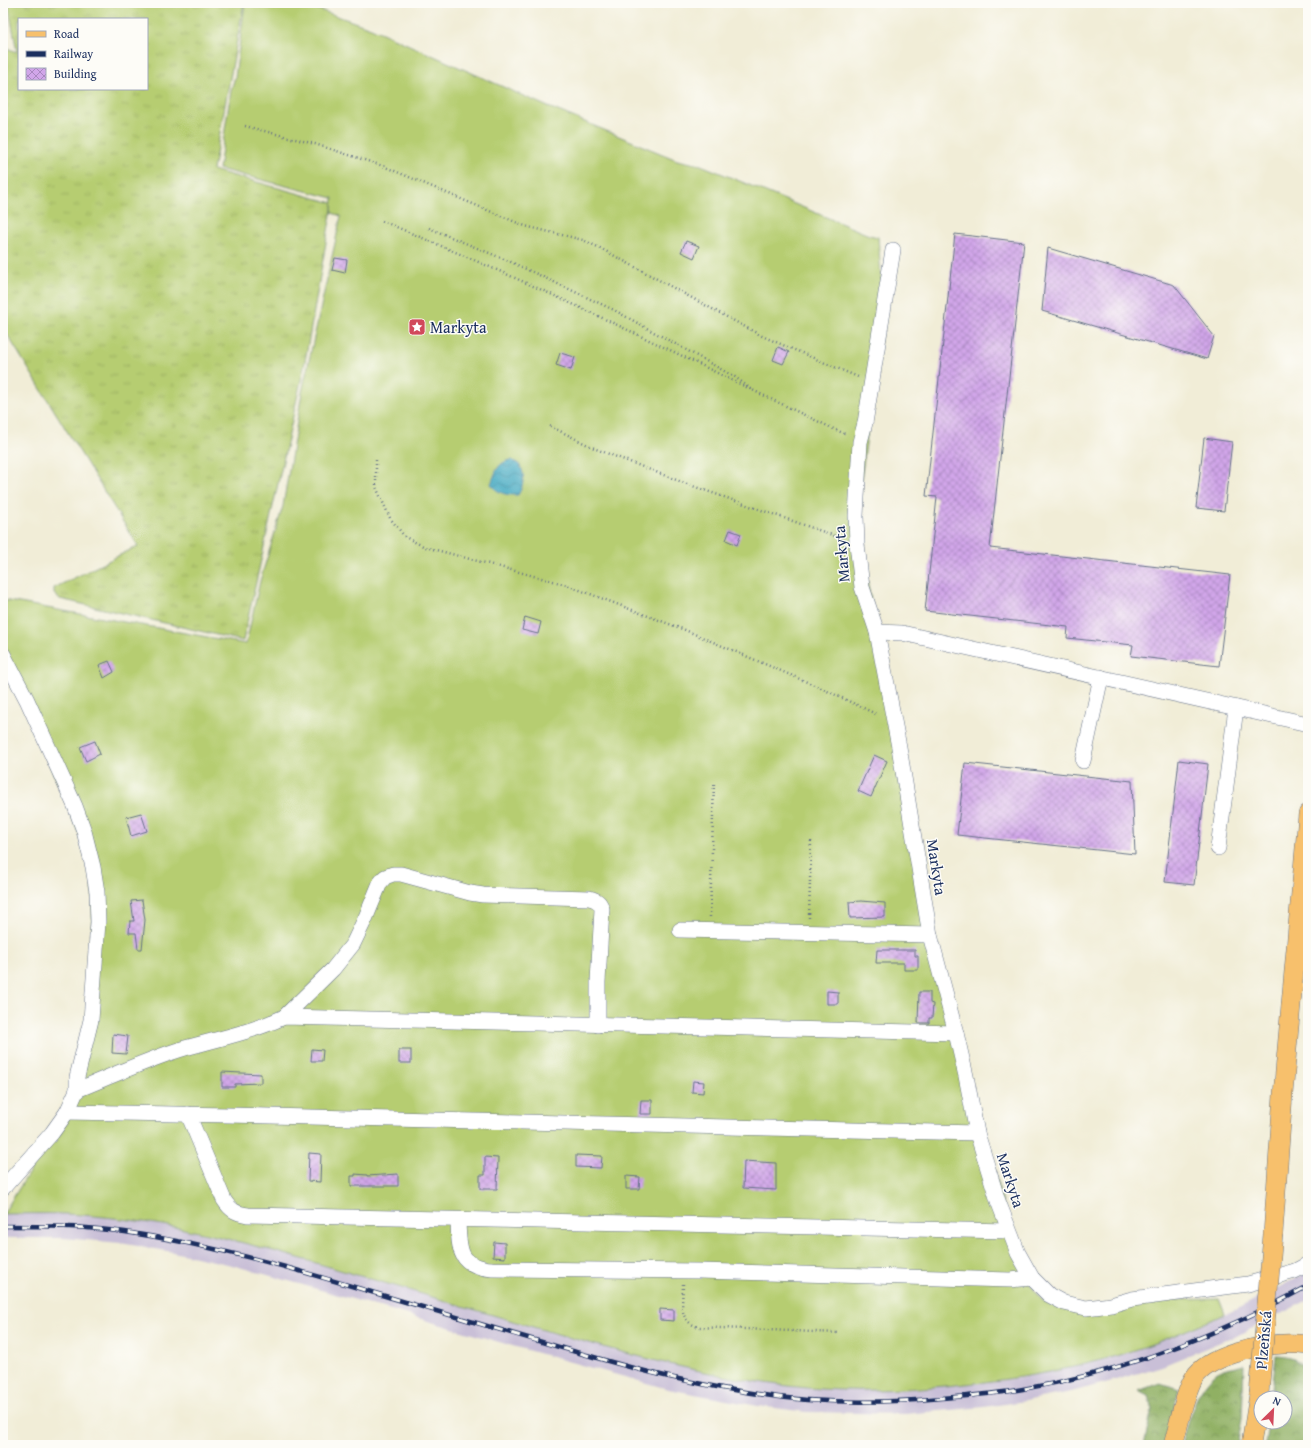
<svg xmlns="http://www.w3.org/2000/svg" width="1311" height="1448" viewBox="0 0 1311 1448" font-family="'Gentium Book Plus',serif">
  <defs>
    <pattern id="grass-tufts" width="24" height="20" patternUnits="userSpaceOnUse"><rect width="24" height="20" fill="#b6cd71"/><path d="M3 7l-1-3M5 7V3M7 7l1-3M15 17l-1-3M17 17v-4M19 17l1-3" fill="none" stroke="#9cb064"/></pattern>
    <pattern id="forest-crowns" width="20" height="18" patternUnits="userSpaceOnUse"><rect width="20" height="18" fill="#90b063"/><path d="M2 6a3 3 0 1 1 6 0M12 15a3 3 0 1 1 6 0" fill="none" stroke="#759055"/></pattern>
    <pattern id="water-waves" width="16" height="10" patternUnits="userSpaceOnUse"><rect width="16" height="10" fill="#41a8c1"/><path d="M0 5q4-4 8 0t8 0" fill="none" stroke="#3689a0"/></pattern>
    <pattern id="building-cross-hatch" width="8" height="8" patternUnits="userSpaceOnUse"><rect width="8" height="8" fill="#d1a6e9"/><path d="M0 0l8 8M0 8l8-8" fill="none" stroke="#a988c0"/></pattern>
  </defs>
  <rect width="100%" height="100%" fill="#fdfcf7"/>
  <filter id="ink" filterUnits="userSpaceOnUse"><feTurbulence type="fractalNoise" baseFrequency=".025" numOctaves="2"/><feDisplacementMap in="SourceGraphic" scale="8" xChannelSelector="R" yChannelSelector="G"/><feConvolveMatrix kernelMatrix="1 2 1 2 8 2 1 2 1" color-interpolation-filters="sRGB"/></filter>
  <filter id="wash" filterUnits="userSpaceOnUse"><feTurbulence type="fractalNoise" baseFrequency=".012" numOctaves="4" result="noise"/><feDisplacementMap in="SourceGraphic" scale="16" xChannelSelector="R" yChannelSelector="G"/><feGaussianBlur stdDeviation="0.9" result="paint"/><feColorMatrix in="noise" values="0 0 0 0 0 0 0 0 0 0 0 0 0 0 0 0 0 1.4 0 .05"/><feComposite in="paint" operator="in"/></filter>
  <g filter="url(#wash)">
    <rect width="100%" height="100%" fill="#f1edd7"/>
    <path fill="#c9bfd7" d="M 3,1214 L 65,1214 L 123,1219 L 178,1228 L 237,1241 L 291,1256 L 523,1324 L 720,1375 L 761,1382 L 809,1388 L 904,1390 L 982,1383 L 1021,1378 L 1065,1368 L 1109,1357 L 1154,1343 L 1235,1310 L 1308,1272 L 1308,1300 L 1245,1332 L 1162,1366 L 1116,1380 L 1071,1392 L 1025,1401 L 984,1407 L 905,1414 L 807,1412 L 758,1406 L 668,1389 L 516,1347 L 391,1310 L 232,1265 L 173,1252 L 120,1243 L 64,1238 L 3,1238 Z"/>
    <path fill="url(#grass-tufts)" stroke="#687e68" fill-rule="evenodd" d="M 8,3 L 244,3 L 213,170 L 333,203 L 304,367 L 243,641 L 60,599 L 54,594 L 54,588 L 138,546 L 5,331 L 3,324 L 3,42 L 4,47 L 17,52 ZM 19,19 L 147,19 L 147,89 L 19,89 Z"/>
    <g fill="url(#forest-crowns)" stroke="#567060">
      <path d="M 1276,1356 C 1293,1357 1303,1360 1308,1378 L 1308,1445 L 1265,1445 L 1268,1422 L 1285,1422 L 1285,1398 L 1271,1398 Z"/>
      <path d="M 1244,1364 L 1242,1419 L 1237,1445 L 1181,1445 C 1187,1422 1196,1389 1215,1374 C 1220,1369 1236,1366 1244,1364 Z"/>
      <path d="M 1160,1383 L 1179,1389 L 1165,1445 L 1144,1445 L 1152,1409 L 1148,1396 L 1138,1391 Z"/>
    </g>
    <path fill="#b6cd71" stroke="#687e68" d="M 245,3 L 300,3 L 371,28 L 546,106 L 677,160 L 701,165 L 869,235 L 878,237 L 884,313 L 856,516 L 930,935 L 1022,1273 L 1043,1301 L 1071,1311 L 1162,1300 L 1219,1299 L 1225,1314 C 1201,1324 1178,1334 1155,1343 C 1088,1368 1016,1380 945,1386 C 900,1390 853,1392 807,1388 C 731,1381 658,1362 585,1342 C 504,1319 424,1294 343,1271 C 289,1255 234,1239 179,1228 C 142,1221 104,1216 66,1214 C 45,1213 24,1214 3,1214 L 67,1112 L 91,1020 L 93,867 L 3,654 L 3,600 L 246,644 L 260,581 L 283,506 L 302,392 L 341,216 L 332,213 L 333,198 L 219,169 L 231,90 L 235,77 Z"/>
    <path fill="url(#water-waves)" stroke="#2e6c90" d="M 512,460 C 514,462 519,463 520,466 C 526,475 523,487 518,495 C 506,495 498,494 491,484 C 496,472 497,462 512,460 Z"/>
    <g id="blocks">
      <g fill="url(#building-cross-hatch)">
        <path d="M 955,234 L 1024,242 L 990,548 L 1230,575 L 1219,666 L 1131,656 L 1133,645 L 1067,638 L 1068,627 L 925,611 L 937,497 L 926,496 Z"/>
        <path d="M 686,241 L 699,246 L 694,258 L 681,252 Z"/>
        <path d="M 1048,248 L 1174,285 L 1214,336 L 1207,359 L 1042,311 Z"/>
        <path d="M 335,258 L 347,260 L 345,273 L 332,270 Z"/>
        <path d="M 778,347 L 789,352 L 783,364 L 773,360 Z"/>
        <path d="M 560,353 L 575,357 L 571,370 L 556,365 Z"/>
        <path d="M 1204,438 L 1232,442 L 1224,511 L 1196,508 Z"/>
        <path d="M 730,530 L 741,534 L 737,545 L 726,540 Z"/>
        <path d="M 525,617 L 541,622 L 538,634 L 522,630 Z"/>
        <path d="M 109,661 L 114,672 L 104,678 L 99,665 Z"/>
        <path d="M 95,741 L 100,754 L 86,761 L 80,747 Z"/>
        <path d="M 874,755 L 887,761 L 871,797 L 858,791 Z"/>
        <path d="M 1179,760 L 1208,764 L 1194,885 L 1165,882 Z"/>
        <path d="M 965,763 L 1132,781 L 1135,854 L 957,835 Z"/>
        <path d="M 141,813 L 147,831 L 131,836 L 126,817 Z"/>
        <path d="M 142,900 L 145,920 L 142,949 L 138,949 L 136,933 L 129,933 L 130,921 L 134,921 L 131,901 Z"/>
        <path d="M 861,901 L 885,903 L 885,917 L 850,918 L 849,902 Z"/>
        <path d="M 877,950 L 915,950 L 915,956 L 918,956 L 918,970 L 904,970 L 904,963 L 876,963 Z"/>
        <path d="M 827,991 L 838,992 L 838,1004 L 827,1004 Z"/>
        <path d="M 919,992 L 930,992 L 930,1003 L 933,1004 L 932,1018 L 929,1018 L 929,1023 L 918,1023 Z"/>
        <path d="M 113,1034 L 128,1036 L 126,1054 L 112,1053 Z"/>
        <path d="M 312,1049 L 323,1050 L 322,1061 L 311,1061 Z"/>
        <rect x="399" y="1050" width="12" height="13"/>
        <path d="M 222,1072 L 261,1074 L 261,1083 L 235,1084 L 235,1087 L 222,1087 Z"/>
        <path d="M 693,1081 L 704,1082 L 703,1093 L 692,1092 Z"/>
        <path d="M 641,1100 L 652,1100 L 652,1114 L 640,1114 Z"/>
        <path d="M 309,1153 L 321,1154 L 320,1182 L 308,1181 Z"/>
        <path d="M 576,1155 L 602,1156 L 601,1168 L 576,1167 Z"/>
        <path d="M 485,1157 L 498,1158 L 497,1189 L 480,1189 L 480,1175 L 485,1175 Z"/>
        <path d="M 744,1161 L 776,1163 L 776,1190 L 743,1188 Z"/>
        <path d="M 355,1174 L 367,1175 L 367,1176 L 398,1174 L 398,1186 L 351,1186 L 351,1176 L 355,1176 Z"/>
        <path d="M 626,1176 L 640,1177 L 639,1189 L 626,1189 Z"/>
        <path d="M 494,1242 L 505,1243 L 505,1258 L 493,1257 Z"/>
        <path d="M 660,1309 L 674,1310 L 674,1321 L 660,1320 Z"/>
      </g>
    </g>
  </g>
  <g filter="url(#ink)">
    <use href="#blocks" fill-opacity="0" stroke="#667288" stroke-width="1"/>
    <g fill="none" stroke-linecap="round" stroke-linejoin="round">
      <g stroke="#667288" stroke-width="16">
        <g id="minor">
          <path d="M 893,250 L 865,423 L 860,442 L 856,516 L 857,544 L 862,587 L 877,632 L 899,747 L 930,935 L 956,1033 L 966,1076 L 977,1133 L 998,1201 L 1018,1253 L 1032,1278 L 1049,1295 L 1064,1303 L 1086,1308 L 1111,1305 L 1132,1299 L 1248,1284 L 1295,1271 L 1308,1264"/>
          <path d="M 877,632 L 902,633 L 1308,724"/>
          <path d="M 3,654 L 27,700 L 75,806 L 84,831 L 93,867 L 97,892 L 98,922 L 91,1020 L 77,1077 L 77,1090 L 67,1112 L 52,1133 L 3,1188"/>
          <path d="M 1083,761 L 1101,677"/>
          <path d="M 1218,848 L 1236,708"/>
          <path d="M 680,930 L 930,935"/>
          <path d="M 284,1017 L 333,969 L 353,944 L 366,917 L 380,883 L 385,877 L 393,874 L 401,874 L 470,893 L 483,895 L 589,898 C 597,900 600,902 602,909 L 598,982 L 598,1025"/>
          <path d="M 77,1090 C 112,1076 148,1059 185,1048 C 218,1039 252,1032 284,1017 L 956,1033"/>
          <path d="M 67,1112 L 229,1115 L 977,1133"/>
          <path d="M 188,1114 L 224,1200 C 231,1211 236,1213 248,1215 L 1009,1231"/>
          <path d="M 458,1220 C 459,1249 458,1266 492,1269 L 699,1271 L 1010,1280 L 1032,1278"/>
        </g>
      </g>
      <g stroke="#667288" stroke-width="20">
        <g id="major">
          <path d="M 1273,1234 L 1283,1094 L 1308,814"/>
          <path d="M 1173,1445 C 1179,1425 1184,1395 1194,1378 C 1208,1356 1259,1345 1284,1344 C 1292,1343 1300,1344 1308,1345"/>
          <path d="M 1251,1445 L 1259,1394"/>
        </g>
      </g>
      <g stroke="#667288" stroke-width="2.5" stroke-dasharray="1 3" stroke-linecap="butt">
        <path d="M 245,126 L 315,144 L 383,166 L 525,226 L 583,240 L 600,248 L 762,336 L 858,377"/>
        <path d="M 382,221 C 454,251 526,282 596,315 C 680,354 763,396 847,435"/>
        <path d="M 429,228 L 511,262 L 614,310 L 735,377 L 751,389"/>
        <path d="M 550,426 L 596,449 L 687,484 L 844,539"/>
        <path d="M 376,460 L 376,487 L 390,518 L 405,537 L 425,547 L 564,584 L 685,630 L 821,688 L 878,715"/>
        <path d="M 710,917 L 714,782"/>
        <path d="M 809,918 L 811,841"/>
        <path d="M 683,1284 C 683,1302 677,1320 698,1327 L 839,1333"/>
      </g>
      <use href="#minor" stroke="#fff" stroke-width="15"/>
      <use href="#major" stroke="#f7c06c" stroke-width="19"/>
      <g stroke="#1b2f5e" stroke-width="4.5">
        <path id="rail" d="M 3,1226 C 44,1226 84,1226 125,1232 C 207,1244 288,1267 368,1291 C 437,1311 506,1332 576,1352 C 608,1361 641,1371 674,1378 C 718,1388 762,1396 807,1400 C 852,1403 898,1402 942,1398 C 969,1396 996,1394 1023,1389 C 1123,1372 1219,1335 1308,1286"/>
      </g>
      <use href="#rail" stroke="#fdfcf7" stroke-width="3" stroke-dasharray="9" stroke-linecap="butt"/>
      <g stroke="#667288" stroke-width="20" stroke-linecap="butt">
        <path id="major-bridge" d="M 1259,1394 L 1273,1234"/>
      </g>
      <use href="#major-bridge" stroke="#f7c06c" stroke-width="19"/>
    </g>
  </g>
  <defs>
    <g id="sight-square" transform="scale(0.9)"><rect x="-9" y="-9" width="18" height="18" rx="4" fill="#d1495b" stroke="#fdfcf7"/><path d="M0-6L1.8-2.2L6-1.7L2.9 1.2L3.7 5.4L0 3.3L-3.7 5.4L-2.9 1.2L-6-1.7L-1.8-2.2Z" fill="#fff"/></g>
  </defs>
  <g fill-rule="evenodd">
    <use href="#sight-square" x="417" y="327"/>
  </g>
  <g text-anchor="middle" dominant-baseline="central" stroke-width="3" stroke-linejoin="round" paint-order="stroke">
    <g font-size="16" fill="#1b2f5e" stroke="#fdfcf7" text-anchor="start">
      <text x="430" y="327">Markyta</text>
    </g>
    <g font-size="16" fill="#1b2f5e" stroke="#fdfcf7">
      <text transform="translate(841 554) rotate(-95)">Markyta</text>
      <text transform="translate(937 867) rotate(81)">Markyta</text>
      <text transform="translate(1011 1180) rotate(72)">Markyta</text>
      <text transform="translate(1263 1340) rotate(-85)">Plzeňská</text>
    </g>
  </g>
  <rect width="1311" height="1448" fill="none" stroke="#fdfcf7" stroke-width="16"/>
  <rect x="18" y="18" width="130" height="72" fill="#fdfcf7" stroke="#a3aaba"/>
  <rect x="26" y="31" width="20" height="6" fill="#f7c06c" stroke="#a3aaba"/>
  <text x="54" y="38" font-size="12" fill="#1b2f5e">Road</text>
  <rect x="26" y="51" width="20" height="6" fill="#1b2f5e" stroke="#a3aaba"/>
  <text x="54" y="58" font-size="12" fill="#1b2f5e">Railway</text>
  <rect x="26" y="68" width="20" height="12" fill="url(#building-cross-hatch)" stroke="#a3aaba"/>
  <text x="54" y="78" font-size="12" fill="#1b2f5e">Building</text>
  <g transform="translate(1273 1410) rotate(24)"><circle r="19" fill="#fdfcf7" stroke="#a3aaba"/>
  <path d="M0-3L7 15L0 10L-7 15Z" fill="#d1495b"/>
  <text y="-6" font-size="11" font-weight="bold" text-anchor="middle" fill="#1b2f5e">N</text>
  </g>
</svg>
